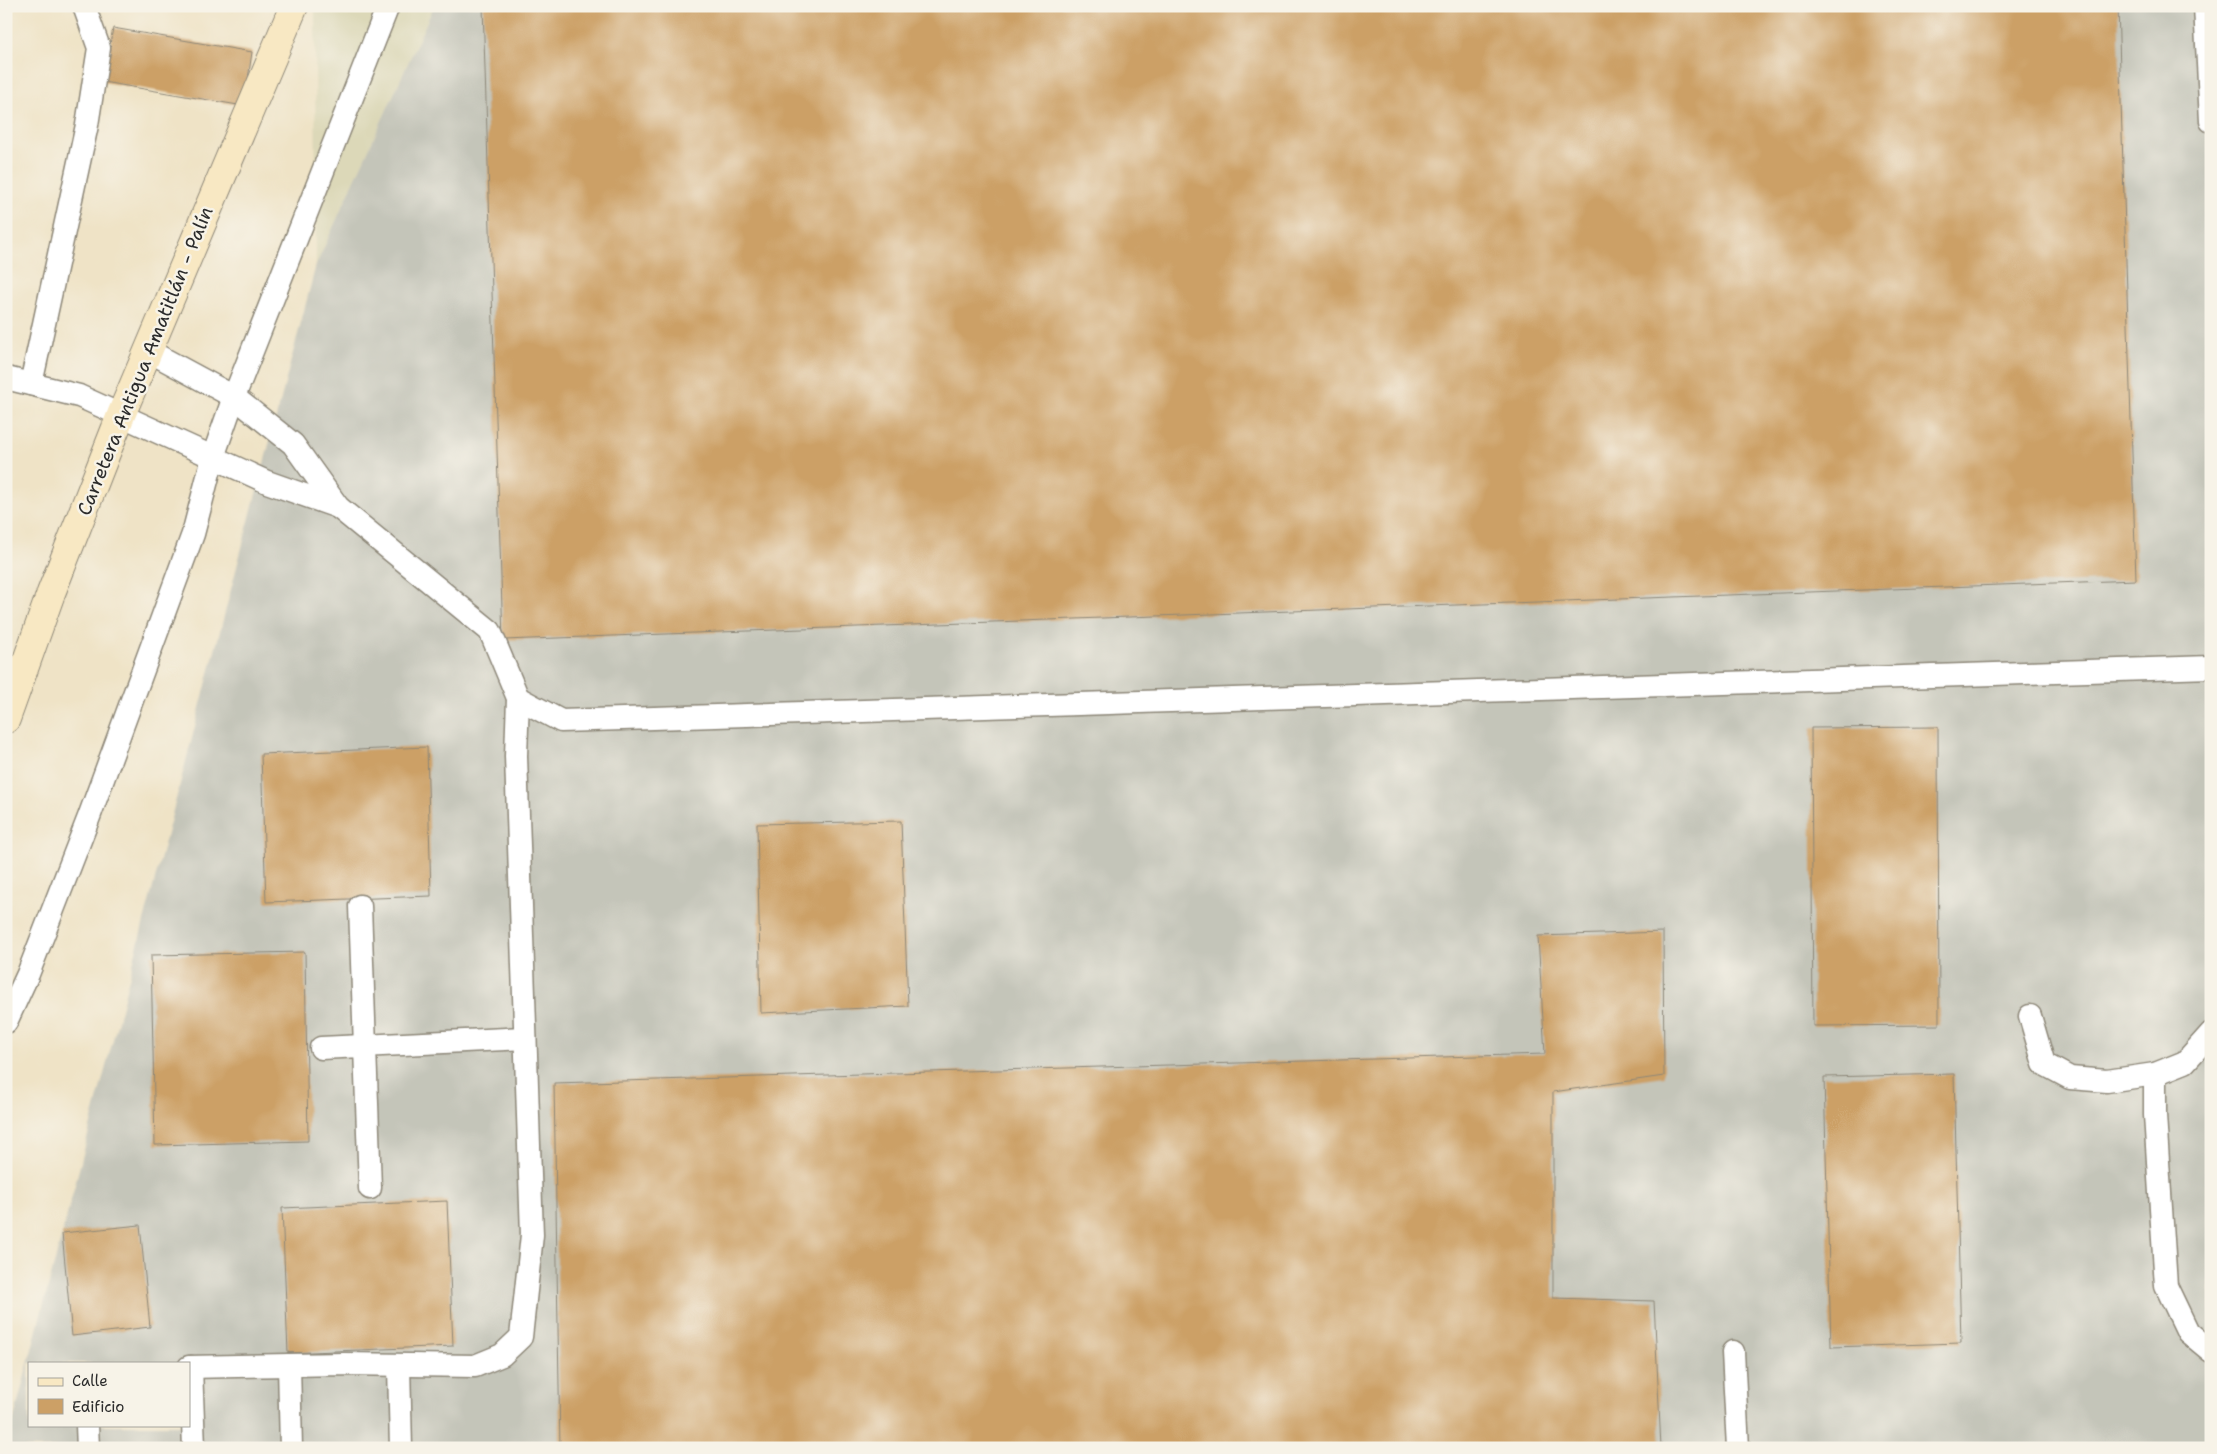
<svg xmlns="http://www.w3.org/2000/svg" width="2217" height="1454" viewBox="0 0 2217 1454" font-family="'Shantell Sans',sans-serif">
  <rect width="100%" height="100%" fill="#f7f3e8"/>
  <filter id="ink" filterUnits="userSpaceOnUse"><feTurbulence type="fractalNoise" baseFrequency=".02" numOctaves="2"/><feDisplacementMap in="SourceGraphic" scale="10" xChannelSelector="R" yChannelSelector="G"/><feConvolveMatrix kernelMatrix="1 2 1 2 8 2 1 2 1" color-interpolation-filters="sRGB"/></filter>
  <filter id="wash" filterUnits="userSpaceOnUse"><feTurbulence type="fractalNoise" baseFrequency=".0096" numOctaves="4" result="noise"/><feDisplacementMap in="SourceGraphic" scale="20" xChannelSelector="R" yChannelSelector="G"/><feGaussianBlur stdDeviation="1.12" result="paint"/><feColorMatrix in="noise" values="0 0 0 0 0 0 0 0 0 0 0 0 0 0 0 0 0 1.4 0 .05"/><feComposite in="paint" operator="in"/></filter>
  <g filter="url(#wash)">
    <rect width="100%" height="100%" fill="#efe3c6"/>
    <path fill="#dcd8b8" d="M 315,6 L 434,6 L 316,265 Z"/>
    <path fill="#c4c5b9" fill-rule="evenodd" d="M 434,6 L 2211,6 L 2211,1448 L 6,1448 L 316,265 ZM 29,1363 L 189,1363 L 189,1425 L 29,1425 Z"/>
    <g id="blocks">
      <g fill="#cca066">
        <path d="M 483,6 L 2118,6 L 2136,580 L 503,640 Z"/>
        <path d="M 113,28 L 252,52 L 244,106 L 103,82 Z"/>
        <path d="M 1938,727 L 1939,1025 L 1813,1026 L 1811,728 Z"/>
        <path d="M 427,747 L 431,896 L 266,902 L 261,754 Z"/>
        <path d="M 901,821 L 908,1006 L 761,1013 L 757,824 Z"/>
        <path d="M 1663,932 L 1664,1076 L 1553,1092 L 1553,1298 L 1654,1301 L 1661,1448 L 560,1448 L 554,1083 L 1545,1054 L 1538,936 Z"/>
        <path d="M 305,952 L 308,1141 L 155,1145 L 151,955 Z"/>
        <path d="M 1954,1074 L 1961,1343 L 1831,1347 L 1824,1077 Z"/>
        <path d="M 447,1201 L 453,1346 L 288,1353 L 282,1208 Z"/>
        <path d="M 140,1225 L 150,1327 L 72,1336 L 62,1233 Z"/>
      </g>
    </g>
  </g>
  <g filter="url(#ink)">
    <use href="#blocks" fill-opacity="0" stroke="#8d8778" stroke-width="1"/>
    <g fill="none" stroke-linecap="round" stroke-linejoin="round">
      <g stroke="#8d8778" stroke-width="25">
        <g id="service">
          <path d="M 2205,6 L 2211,121"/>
          <path d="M 147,350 L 234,397 L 293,444 L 338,507 L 490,631 L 518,698 L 516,756 L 532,1235 L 521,1337 L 502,1355 L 475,1366 L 344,1364 L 189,1367"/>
          <path d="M 6,378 L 79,396 L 267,482 L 338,507"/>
          <path d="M 31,384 L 87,125 L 99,48 L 84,6"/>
          <path d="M 518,698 L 561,721 L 2211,667"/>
          <path d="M 360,906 L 370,1188"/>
          <path d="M 2030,1016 L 2044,1064 L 2070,1078 L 2107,1081 L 2155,1074 L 2185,1062 L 2211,1033"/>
          <path d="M 6,1022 L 28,974 L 89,817 L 193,534 L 213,457 L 234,397 L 388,6"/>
          <path d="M 321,1048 L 525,1038"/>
          <path d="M 2155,1074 L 2155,1115 L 2166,1286 L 2188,1332 L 2211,1351"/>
          <path d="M 1733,1352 L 1738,1448"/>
          <path d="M 289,1365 L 291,1448"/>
          <path d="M 399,1366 L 401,1448"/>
          <path d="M 191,1367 L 194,1448"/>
          <path d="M 87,1425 L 88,1448"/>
        </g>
      </g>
      <g stroke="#8d8778" stroke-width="30">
        <path id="secondary" d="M 6,719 L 51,593 L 121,415 L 294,6"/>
      </g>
      <use href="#service" stroke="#fff" stroke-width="22"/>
      <use href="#secondary" stroke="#f8e8c3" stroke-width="28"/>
    </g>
  </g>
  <g text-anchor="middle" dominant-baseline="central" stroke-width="5" stroke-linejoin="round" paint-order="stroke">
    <g font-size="19" fill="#2b2b2b" stroke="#f7f3e8">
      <text transform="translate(145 361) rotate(-68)">Carretera Antigua Amatitlán - Palín</text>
    </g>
  </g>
  <rect width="2217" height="1454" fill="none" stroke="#f7f3e8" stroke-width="25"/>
  <rect x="28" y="1362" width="162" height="65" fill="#f7f3e8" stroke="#a5a39c"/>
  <rect x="38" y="1378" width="25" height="8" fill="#f8e8c3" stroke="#a5a39c"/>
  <text x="72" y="1386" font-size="15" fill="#2b2b2b">Calle</text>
  <rect x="38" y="1399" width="25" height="15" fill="#cca066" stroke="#a5a39c"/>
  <text x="72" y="1412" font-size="15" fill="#2b2b2b">Edificio</text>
</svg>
